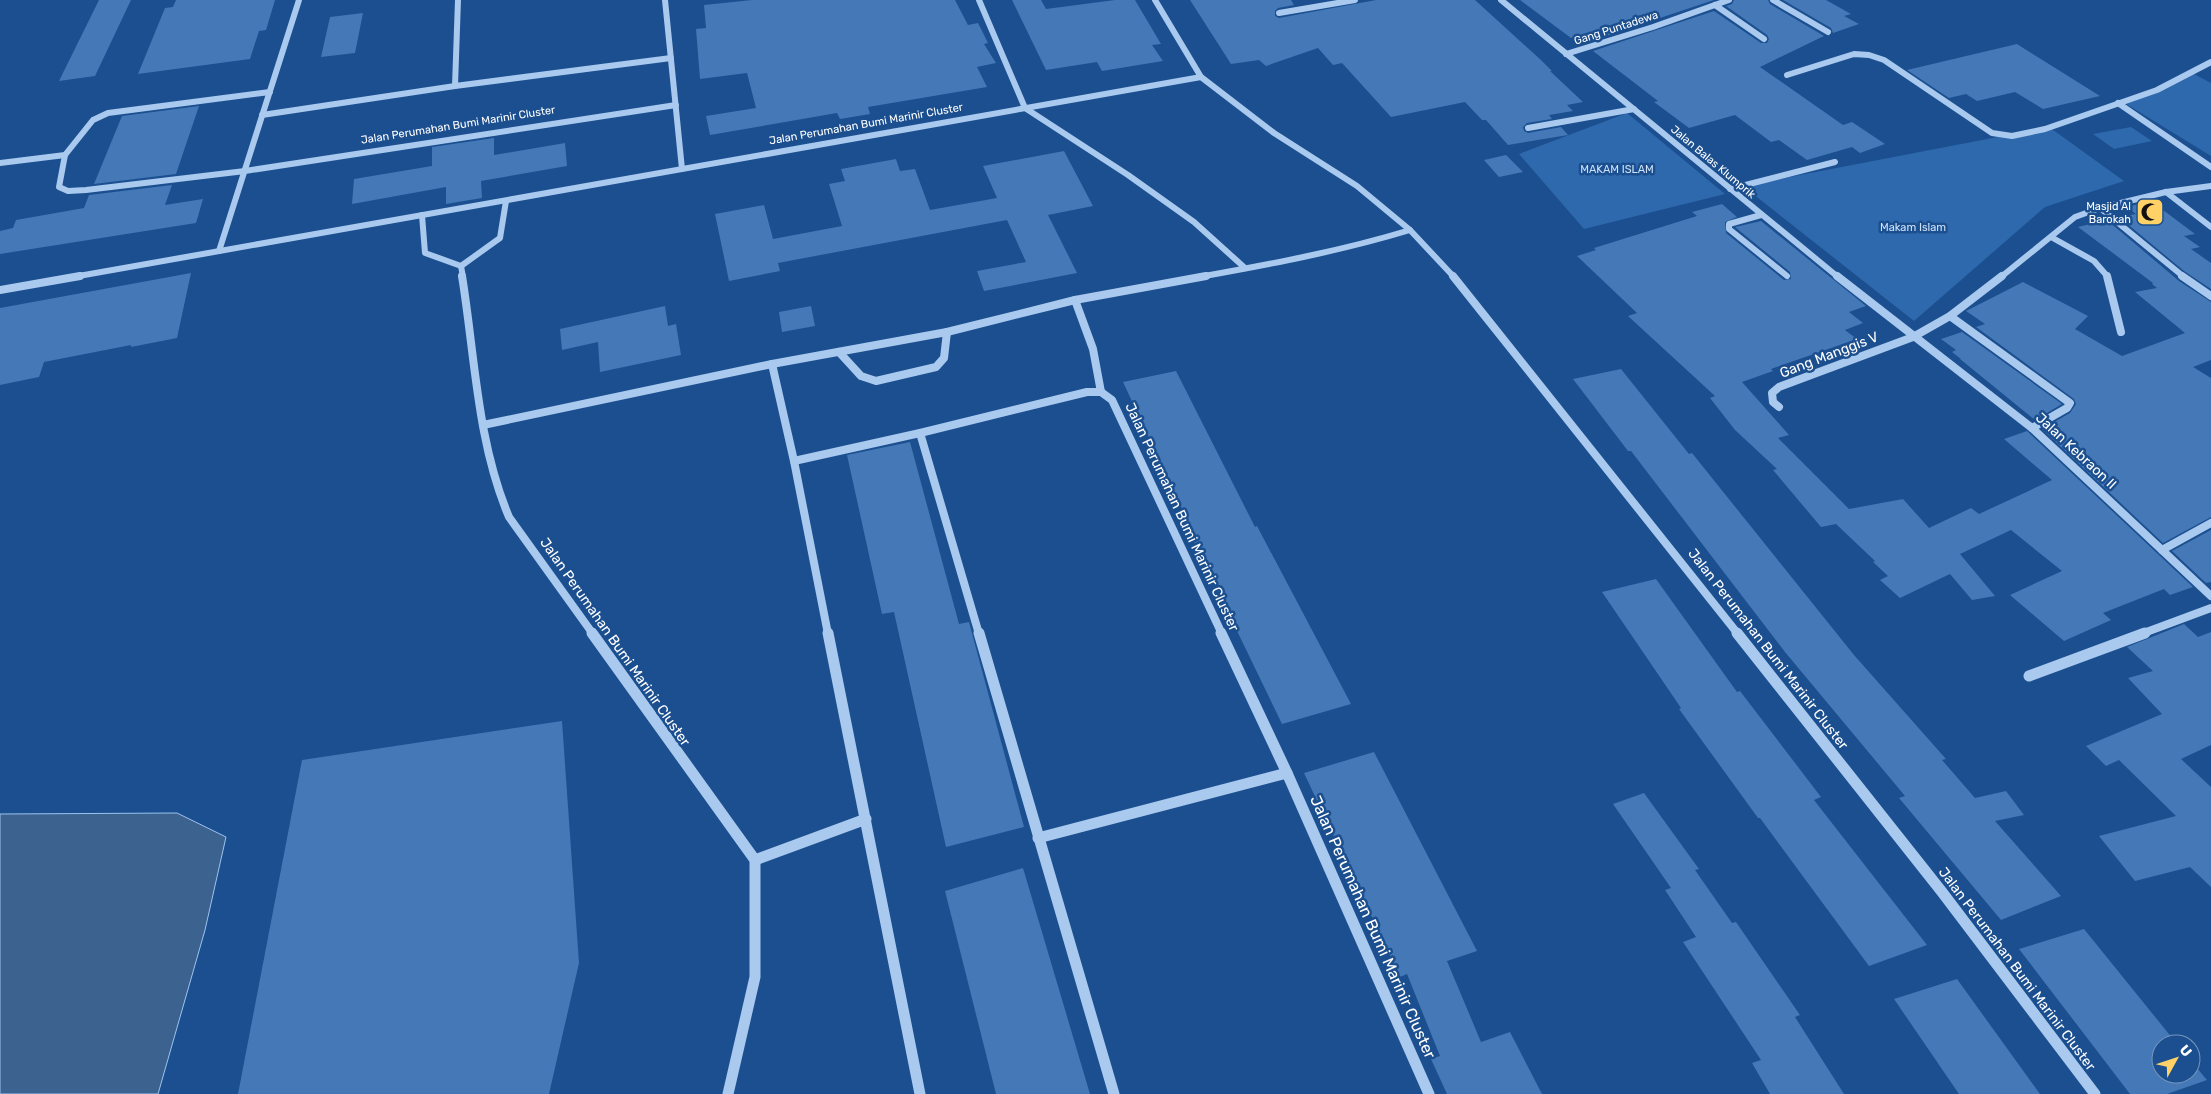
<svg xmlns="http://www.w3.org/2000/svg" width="2211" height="1094" viewBox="0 0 2211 1094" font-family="Rubik,sans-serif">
  <rect width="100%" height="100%" fill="#1b4f8f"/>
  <g fill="#2e69ad">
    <path d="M 2192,73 L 2211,83 L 2211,156 L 2123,102 Z"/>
    <path d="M 1627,113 L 1725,194 L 1584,229 L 1519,154 Z"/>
    <path d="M 2049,127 L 2124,181 L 2045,207 L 1914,321 L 1743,186 Z"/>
    <path d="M 2131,127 L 2152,141 L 2114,149 L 2093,134 Z"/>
  </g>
  <path fill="#3c6290" stroke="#9cc4f0" d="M 177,813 L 226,837 L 205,930 L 158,1094 L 0,1094 L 0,814 Z"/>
  <g fill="#4478b7">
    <path d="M 99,0 L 131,0 L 95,76 L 59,81 Z"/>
    <path d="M 176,0 L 275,0 L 266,30 L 259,31 L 250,59 L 138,74 L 165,8 L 173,7 Z"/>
    <path d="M 752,0 L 955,0 L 968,25 L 978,23 L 988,43 L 984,44 L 996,63 L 977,67 L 987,87 L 868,107 L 870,114 L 840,119 L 837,113 L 710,135 L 706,116 L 756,108 L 747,73 L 700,79 L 696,29 L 706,28 L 704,5 Z"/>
    <path d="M 1012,0 L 1041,0 L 1046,9 L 1115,0 L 1135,0 L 1161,44 L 1152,45 L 1163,61 L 1102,71 L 1097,62 L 1046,70 Z"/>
    <path d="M 1190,0 L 1291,0 L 1294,5 L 1278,8 L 1275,11 L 1275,16 L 1279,18 L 1376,0 L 1475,0 L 1542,61 L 1552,71 L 1550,71 L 1583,102 L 1567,105 L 1573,111 L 1549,115 L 1552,119 L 1527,123 L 1523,127 L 1524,131 L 1528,133 L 1561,127 L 1568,135 L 1508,145 L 1486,120 L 1482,120 L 1465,102 L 1391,117 L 1342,63 L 1333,65 L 1318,48 L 1266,66 L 1259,60 L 1231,64 Z"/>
    <path d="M 1520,0 L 1714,0 L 1585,43 L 1577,36 L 1571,38 Z"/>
    <path d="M 1734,0 L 1768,0 L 1770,4 L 1824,36 L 1760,67 L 1843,125 L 1852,122 L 1885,144 L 1860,153 L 1852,147 L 1807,160 L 1779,140 L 1771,142 L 1735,115 L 1689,128 L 1654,102 L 1658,101 L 1593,51 L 1714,11 L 1761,43 L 1767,43 L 1769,39 L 1767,35 L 1726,6 L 1732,4 Z"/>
    <path d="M 1783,0 L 1826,0 L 1851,14 L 1844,16 L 1859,24 L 1833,33 L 1831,28 Z"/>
    <path d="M 363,13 L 355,53 L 321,57 L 330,17 Z"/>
    <path d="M 2017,44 L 2100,96 L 2043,109 L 2015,92 L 1977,101 L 1966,94 L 1949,98 L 1907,70 Z"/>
    <path d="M 199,106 L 176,174 L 94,184 L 122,116 Z"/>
    <path d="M 494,138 L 494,155 L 565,143 L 567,166 L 481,181 L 482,198 L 446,204 L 446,187 L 352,204 L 354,179 L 432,166 L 432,147 Z"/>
    <path d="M 1064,151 L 1093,206 L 1048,215 L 1077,273 L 984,291 L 977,271 L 1026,262 L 1007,220 L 778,263 L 780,271 L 729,281 L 715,214 L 764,205 L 773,239 L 842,226 L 829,184 L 845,181 L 841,169 L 896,159 L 900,171 L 915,169 L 930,210 L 997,198 L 983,166 Z"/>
    <path d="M 1506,155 L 1523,172 L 1499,177 L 1484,160 Z"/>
    <path d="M 172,185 L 165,205 L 203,199 L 196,223 L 0,254 L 0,231 L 13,228 L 16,220 L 84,208 L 89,195 Z"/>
    <path d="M 2151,201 L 2195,234 L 2184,236 L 2200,247 L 2191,249 L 2211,263 L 2211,289 L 2184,271 L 2119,217 L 2136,214 L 2127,207 Z"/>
    <path d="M 1722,204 L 1737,217 L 1725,222 L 1726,233 L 1784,280 L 1791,279 L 1790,272 L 1735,227 L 1761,221 L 1866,306 L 1849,312 L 1863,323 L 1845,330 L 1857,339 L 1771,369 L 1773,371 L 1742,382 L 1789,435 L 1778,438 L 1849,509 L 1903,499 L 1929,528 L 1971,508 L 1979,514 L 2052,480 L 2004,439 L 2027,431 L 2193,587 L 2170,595 L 2164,589 L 2103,613 L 2111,620 L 2064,641 L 2010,595 L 2062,571 L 2011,530 L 1960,554 L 1995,596 L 1972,600 L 1950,574 L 1900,598 L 1880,580 L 1888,576 L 1873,562 L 1875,561 L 1836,524 L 1821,527 L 1773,470 L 1777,469 L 1735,430 L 1710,398 L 1715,396 L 1628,316 L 1637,313 L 1577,256 L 1596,250 L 1594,248 L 1697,216 L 1692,212 Z"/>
    <path d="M 2107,220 L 2179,281 L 2211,302 L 2211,360 L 2193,367 L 2211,378 L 2211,517 L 2163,543 L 2042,429 L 2070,413 L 2076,404 L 2074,399 L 1976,327 L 1985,324 L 1966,311 L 2023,282 L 2088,316 L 2075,329 L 2122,356 L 2185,333 L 2135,292 L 2157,288 L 2152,284 L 2153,283 L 2078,227 Z"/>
    <path d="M 191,273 L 177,338 L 131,347 L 131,345 L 44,362 L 39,377 L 0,385 L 0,308 Z"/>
    <path d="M 665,306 L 668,326 L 676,324 L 681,355 L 600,372 L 598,342 L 562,350 L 560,329 Z"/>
    <path d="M 811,306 L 815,326 L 782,332 L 779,312 Z"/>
    <path d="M 1962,332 L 2062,404 L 2035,420 L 1960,359 L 1961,359 L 1952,352 L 1956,350 L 1941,339 Z"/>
    <path d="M 1621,369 L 1689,454 L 1692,453 L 1854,655 L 1946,759 L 1942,760 L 1975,798 L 2006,791 L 2024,815 L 1995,821 L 2061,896 L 2001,920 L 1899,798 L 1905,796 L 1785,652 L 1631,451 L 1628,451 L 1573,379 Z"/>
    <path d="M 1176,371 L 1255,527 L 1257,526 L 1351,704 L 1282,724 L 1194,542 L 1197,541 L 1123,382 Z"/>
    <path d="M 910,442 L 959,624 L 969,622 L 1024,827 L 946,847 L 894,612 L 882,614 L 847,455 Z"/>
    <path d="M 2211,530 L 2211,582 L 2206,583 L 2172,551 Z"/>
    <path d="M 1656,579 L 1737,692 L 1740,691 L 1821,797 L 1814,800 L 1927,945 L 1869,966 L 1760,818 L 1758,818 L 1679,709 L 1681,708 L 1602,592 Z"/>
    <path d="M 2184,624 L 2198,637 L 2211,632 L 2211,745 L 2181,759 L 2211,787 L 2211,887 L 2190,867 L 2135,881 L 2099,836 L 2176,816 L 2119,760 L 2106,766 L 2086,746 L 2162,714 L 2128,678 L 2153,671 L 2127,647 Z"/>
    <path d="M 562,721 L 579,963 L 549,1094 L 238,1094 L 302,760 Z"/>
    <path d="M 1374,752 L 1477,951 L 1447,961 L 1481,1042 L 1510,1032 L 1542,1094 L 1447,1094 L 1431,1059 L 1440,1056 L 1407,974 L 1400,977 L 1304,773 Z"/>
    <path d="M 1644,793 L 1699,869 L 1695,870 L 1732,923 L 1736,922 L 1800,1015 L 1795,1017 L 1844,1094 L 1770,1094 L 1752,1063 L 1761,1060 L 1683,942 L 1696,937 L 1665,890 L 1671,888 L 1613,804 Z"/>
    <path d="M 1023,868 L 1090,1094 L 996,1094 L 945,891 Z"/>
    <path d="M 2084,929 L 2177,1044 L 2161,1044 L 2161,1074 L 2191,1074 L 2191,1061 L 2207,1080 L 2167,1094 L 2130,1094 L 2019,949 Z"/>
    <path d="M 1957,979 L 2040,1094 L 1959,1094 L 1894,999 Z"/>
  </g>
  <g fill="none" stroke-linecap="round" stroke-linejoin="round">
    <g stroke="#a9c9ee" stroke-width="6">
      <path d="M 665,0 L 682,169"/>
      <path d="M 979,0 L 1025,108 L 1128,175 L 1194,222 L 1245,268"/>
      <path d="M 1155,0 L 1201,77 L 1274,133 L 1357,186 L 1410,230 L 1454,277"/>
      <path d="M 1501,0 L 1838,277"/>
      <path d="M 1773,0 L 1828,32"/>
      <path d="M 1715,5 L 1764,39"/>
      <path d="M 1279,13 L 1355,0"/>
      <path d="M 1566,54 L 1653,27 L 1729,0"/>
      <path d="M 1787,75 L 1854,54 L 1869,55 L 1884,60 L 1992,133 L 2012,136 L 2045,129 L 2157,90 L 2211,62"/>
      <path d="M 455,86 L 671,58"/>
      <path d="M 270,92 L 108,113 L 93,120 L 65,155 L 59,187 L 68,191 L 86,190 L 245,171 L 676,105"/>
      <path d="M 2118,103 L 2211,167"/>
      <path d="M 262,115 L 455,86 L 458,0"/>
      <path d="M 1528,128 L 1634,109"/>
      <path d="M 0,163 L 65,155"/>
      <path d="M 1730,189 L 1835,162"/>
      <path d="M 2166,192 L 2211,227"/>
      <path d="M 2100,208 L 2184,277"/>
      <path d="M 422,215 L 425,253 L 461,266"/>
      <path d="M 1761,215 L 1729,224 L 1729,229 L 1787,276"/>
      <path d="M 2051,237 L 2094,261 L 2108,277"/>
      <path d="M 219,251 L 299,0"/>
      <path d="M 461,266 L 463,277"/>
      <path d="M 461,266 L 500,238 L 506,201"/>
      <path d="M 73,277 L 1201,77"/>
      <path d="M 1199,277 C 1271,264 1341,251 1410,230"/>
      <path d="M 2001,277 L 2075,217 L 2100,208 L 2166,192 L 2211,186"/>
    </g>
    <g stroke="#a9c9ee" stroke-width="8">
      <path d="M 462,276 C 475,356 477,442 509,517 L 593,634"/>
      <path d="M 1453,276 L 1738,634"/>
      <path d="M 1837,276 L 2032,428 L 2211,596"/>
      <path d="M 2107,276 L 2121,332"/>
      <path d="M 2182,276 L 2211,296"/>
      <path d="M 0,290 L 80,276"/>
      <path d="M 1075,300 L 1093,349 L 1101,392"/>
      <path d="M 1950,316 L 2070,403 L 2067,408 L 2032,428"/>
      <path d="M 839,352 L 861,376 L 876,381 L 936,367 L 944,358 L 947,332"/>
      <path d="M 772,364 L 794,461 L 828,634"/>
      <path d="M 1779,407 L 1773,402 L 1772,393 L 1779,387 L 1913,337 L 1950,316 L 2002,276"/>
      <path d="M 483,425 L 772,364 L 947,332 L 1075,300 L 1206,276"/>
      <path d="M 920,433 L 979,634"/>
      <path d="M 794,461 L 920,433 L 1087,392 L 1101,392 L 1112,400 L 1222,634"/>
      <path d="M 2162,550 L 2211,523"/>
      <path d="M 2141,634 L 2211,608"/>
    </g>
    <g stroke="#a9c9ee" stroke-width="11">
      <path d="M 592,633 L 755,860 L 755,977 L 728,1094"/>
      <path d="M 828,633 L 920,1094"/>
      <path d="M 979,633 L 1114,1094"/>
      <path d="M 1221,633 L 1287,773 L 1429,1094"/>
      <path d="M 1737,633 L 1942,892 L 2095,1094"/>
      <path d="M 2029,676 L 2145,633"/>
      <path d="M 1038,838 L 1287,773"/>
      <path d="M 755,860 L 866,819"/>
    </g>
  </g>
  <defs>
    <g id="mosque-square" transform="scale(1.4375)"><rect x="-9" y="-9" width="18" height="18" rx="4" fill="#ffd166" stroke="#1b4f8f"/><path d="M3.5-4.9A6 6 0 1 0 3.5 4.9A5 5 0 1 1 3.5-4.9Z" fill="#111"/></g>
  </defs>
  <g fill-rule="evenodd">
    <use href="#mosque-square" x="2150" y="212"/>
  </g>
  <g text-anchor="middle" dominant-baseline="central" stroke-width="5" stroke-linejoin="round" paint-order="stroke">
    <g font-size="11" fill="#fff" stroke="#1b4f8f">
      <text transform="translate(1616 28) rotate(-18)">Gang Puntadewa</text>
      <text transform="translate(866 124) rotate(-10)">Jalan Perumahan Bumi Marinir Cluster</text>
      <text transform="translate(458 125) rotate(-9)">Jalan Perumahan Bumi Marinir Cluster</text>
      <text transform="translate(1713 162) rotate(40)">Jalan Balas Klumprik</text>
    </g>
    <g font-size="11" fill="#cfe3fa" stroke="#1b4f8f">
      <text x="1617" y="169">MAKAM ISLAM</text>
      <text x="1913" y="227">Makam Islam</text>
    </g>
    <g font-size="11" fill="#fff" stroke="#1b4f8f" text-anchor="end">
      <text x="2131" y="206">Masjid Al<tspan x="2131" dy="13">Barokah</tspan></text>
    </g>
    <g font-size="14" fill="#fff" stroke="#1b4f8f">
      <text transform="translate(1829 355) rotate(-21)">Gang Manggis V</text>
      <text transform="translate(2076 451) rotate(43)">Jalan Kebraon II</text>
      <text transform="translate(1182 517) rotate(65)">Jalan Perumahan Bumi Marinir Cluster</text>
      <text transform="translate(615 642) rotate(55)">Jalan Perumahan Bumi Marinir Cluster</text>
      <text transform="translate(1768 649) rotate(52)">Jalan Perumahan Bumi Marinir Cluster</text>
      <text transform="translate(2017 969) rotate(53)">Jalan Perumahan Bumi Marinir Cluster</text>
    </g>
    <g font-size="16" fill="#fff" stroke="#1b4f8f">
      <text transform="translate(1373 927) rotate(66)">Jalan Perumahan Bumi Marinir Cluster</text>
    </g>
  </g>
  <g transform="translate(2176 1059) rotate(50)"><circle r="24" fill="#1b4f8f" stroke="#7695bc"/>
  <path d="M0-4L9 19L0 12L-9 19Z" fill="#ffd166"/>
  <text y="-8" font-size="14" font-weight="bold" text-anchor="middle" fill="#ffffff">U</text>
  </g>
</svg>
